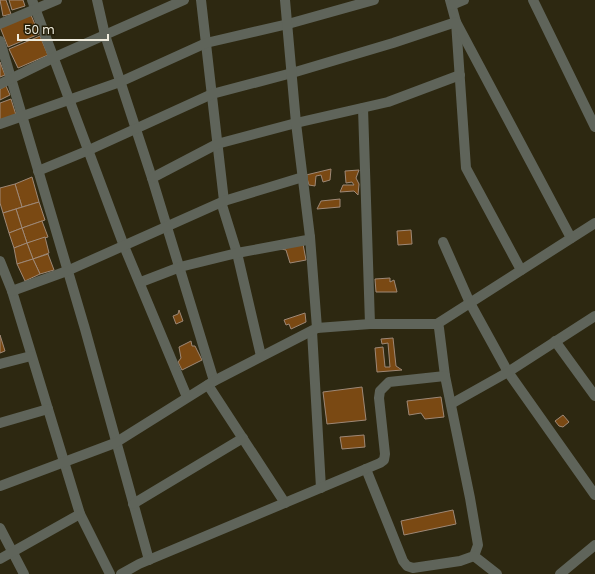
<svg xmlns="http://www.w3.org/2000/svg" width="595" height="574" viewBox="0 0 595 574" font-family="Poppins,sans-serif">
  <rect width="100%" height="100%" fill="#2d2811"/>
  <g fill="#7a4913" stroke="#9e8876">
    <path d="M 0,0 L 6,0 L 11,14 L 3,16 Z"/>
    <path d="M 9,0 L 23,0 L 25,6 L 12,10 Z"/>
    <path d="M 31,15 L 39,34 L 8,47 L 0,27 Z"/>
    <path d="M 40,36 L 48,55 L 18,68 L 9,49 Z"/>
    <path d="M 0,62 L 5,75 L 0,77 Z"/>
    <path d="M 6,86 L 10,95 L 0,100 L 0,89 Z"/>
    <path d="M 11,99 L 16,115 L 0,120 L 0,103 Z"/>
    <path d="M 331,169 L 330,180 L 323,182 L 321,175 L 316,176 L 315,186 L 309,185 L 306,175 Z"/>
    <path d="M 359,170 L 356,178 L 359,184 L 358,195 L 354,191 L 340,192 L 343,185 L 354,185 L 352,182 L 346,183 L 345,171 Z"/>
    <path d="M 32,177 L 39,202 L 22,207 L 15,184 Z"/>
    <path d="M 15,184 L 22,207 L 3,213 L 0,203 L 0,188 Z"/>
    <path d="M 340,199 L 340,207 L 317,209 L 321,201 Z"/>
    <path d="M 39,202 L 45,220 L 22,228 L 16,209 Z"/>
    <path d="M 16,209 L 22,228 L 9,233 L 3,213 Z"/>
    <path d="M 42,221 L 48,237 L 27,243 L 22,228 Z"/>
    <path d="M 22,228 L 27,243 L 14,248 L 9,233 Z"/>
    <path d="M 411,230 L 412,244 L 398,245 L 397,231 Z"/>
    <path d="M 45,237 L 49,253 L 33,259 L 27,243 Z"/>
    <path d="M 27,243 L 33,259 L 17,264 L 14,248 Z"/>
    <path d="M 303,244 L 306,260 L 290,263 L 286,250 L 281,249 Z"/>
    <path d="M 48,254 L 54,270 L 40,274 L 33,259 Z"/>
    <path d="M 33,259 L 40,274 L 25,281 L 17,264 Z"/>
    <path d="M 390,278 L 390,282 L 394,280 L 397,292 L 376,292 L 375,279 Z"/>
    <path d="M 179,310 L 183,321 L 176,324 L 173,316 L 178,314 Z"/>
    <path d="M 305,313 L 306,322 L 291,329 L 289,324 L 286,325 L 284,320 Z"/>
    <path d="M 0,335 L 5,351 L 0,353 Z"/>
    <path d="M 393,338 L 396,366 L 402,370 L 377,372 L 375,348 L 383,347 L 385,367 L 390,367 L 388,343 L 382,344 L 381,339 Z"/>
    <path d="M 191,341 L 192,346 L 195,346 L 202,360 L 182,370 L 178,362 L 181,358 L 179,347 Z"/>
    <path d="M 362,387 L 366,420 L 327,424 L 323,392 Z"/>
    <path d="M 441,397 L 444,417 L 425,419 L 421,413 L 409,415 L 407,401 Z"/>
    <path d="M 563,415 L 569,422 L 563,427 L 559,426 L 555,421 Z"/>
    <path d="M 364,435 L 365,447 L 342,449 L 340,437 Z"/>
    <path d="M 453,510 L 456,524 L 404,535 L 401,521 Z"/>
  </g>
  <g fill="none" stroke-linecap="round" stroke-linejoin="round">
    <g stroke="#5f645a" stroke-width="10">
      <path d="M 32,0 L 124,246 L 187,397"/>
      <path d="M 97,0 L 105,35 L 152,178 L 214,381"/>
      <path d="M 201,0 L 224,201 L 222,205 L 237,253 L 261,356"/>
      <path d="M 450,0 L 456,22 L 466,168 L 521,270"/>
      <path d="M 533,0 L 595,127"/>
      <path d="M 452,5 L 464,0"/>
      <path d="M 0,24 L 57,0"/>
      <path d="M 0,41 L 85,329 L 149,560"/>
      <path d="M 0,84 L 55,57 L 184,0"/>
      <path d="M 363,108 L 370,324"/>
      <path d="M 0,124 L 120,82 L 206,43 L 288,24 L 374,0"/>
      <path d="M 38,171 L 89,150 L 212,94 L 292,73 L 393,43 L 456,22 L 571,238"/>
      <path d="M 152,178 L 217,144 L 296,123 L 388,102 L 460,75"/>
      <path d="M 443,242 L 470,303 L 508,372 L 595,495"/>
      <path d="M 0,261 L 12,291 L 80,514 L 110,574"/>
      <path d="M 141,282 L 180,267 L 237,253 L 307,240 L 310,237"/>
      <path d="M 12,291 L 67,271 L 224,201 L 303,177"/>
      <path d="M 437,324 L 595,223"/>
      <path d="M 317,328 L 370,324 L 437,324 L 439,328 L 445,376 L 470,498 L 478,545 L 474,556 L 460,561 L 413,568 L 407,566 L 403,561 L 366,469"/>
      <path d="M 312,331 L 321,488"/>
      <path d="M 555,341 L 595,396"/>
      <path d="M 0,364 L 31,356"/>
      <path d="M 208,385 L 285,503"/>
      <path d="M 451,404 L 508,372 L 595,316"/>
      <path d="M 0,423 L 48,409"/>
      <path d="M 0,486 L 115,443 L 214,381 L 317,328 L 310,237 L 296,123 L 285,0"/>
      <path d="M 133,504 L 243,438"/>
      <path d="M 0,528 L 24,574"/>
      <path d="M 474,556 L 497,574"/>
      <path d="M 0,559 L 80,514"/>
      <path d="M 121,574 L 139,564 L 380,463 L 384,460 L 385,454 L 379,398 L 380,391 L 389,382 L 445,376"/>
      <path d="M 560,574 L 595,545"/>
    </g>
  </g>
  <path d="M18 34v6h90v-6" fill="none" stroke="#efecde" stroke-width="2"/>
  <text x="24" y="34" font-size="12" fill="#efecde" stroke="#241e08" stroke-width="3" paint-order="stroke">50 m</text>
</svg>
